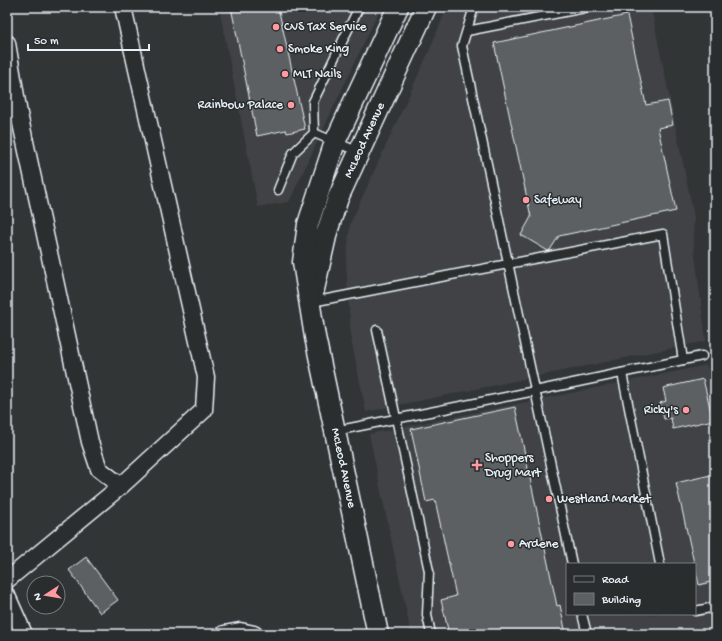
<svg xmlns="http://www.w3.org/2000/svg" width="722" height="641" viewBox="0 0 722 641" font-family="'Gochi Hand',sans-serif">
  <rect width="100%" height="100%" fill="#323536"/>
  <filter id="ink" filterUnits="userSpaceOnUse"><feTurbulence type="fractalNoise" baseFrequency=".025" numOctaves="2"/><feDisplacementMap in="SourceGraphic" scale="8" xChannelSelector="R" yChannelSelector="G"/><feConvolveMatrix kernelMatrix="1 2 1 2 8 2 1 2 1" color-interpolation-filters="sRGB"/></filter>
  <g filter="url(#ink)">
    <g fill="#3f4244" fill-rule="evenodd">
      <path d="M 219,7 L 381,7 L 289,202 L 258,207 Z"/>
      <path d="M 447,7 L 651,7 L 694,217 L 693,239 L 706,341 L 366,412 L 351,339 L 346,264 L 350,224 L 430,49 Z"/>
      <path d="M 707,365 L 715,399 L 715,634 L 411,634 L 369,434 ZM 567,564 L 695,564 L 695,614 L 567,614 Z"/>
    </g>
    <g fill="#5c6063" stroke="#e8f1f8">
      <path d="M 231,7 L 278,7 L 305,129 L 287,133 L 286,130 L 257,136 Z"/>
      <path d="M 627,15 L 646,105 L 668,101 L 673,125 L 658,128 L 676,211 L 559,236 L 550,250 L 548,251 L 521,235 L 531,217 L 494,43 Z"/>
      <path d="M 703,379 L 713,420 L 673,429 L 671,418 L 664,419 L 660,403 L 666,401 L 663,388 Z"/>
      <path d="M 515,407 L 557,606 L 560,605 L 566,634 L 449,634 L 441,600 L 456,596 L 435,500 L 426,502 L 411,429 Z"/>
      <path d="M 715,474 L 715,581 L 699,585 L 676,483 Z"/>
      <path d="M 86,557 L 118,600 L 100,613 L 69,570 Z"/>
    </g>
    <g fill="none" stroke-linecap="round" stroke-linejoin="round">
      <g stroke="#e8f1f8" stroke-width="11">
        <g id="service">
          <path d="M 474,7 L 462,46 L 572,564"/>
          <path d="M 467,31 L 590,7"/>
          <path d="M 314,133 L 359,152"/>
          <path d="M 278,190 L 293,153 L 314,133 L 313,102 L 359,7"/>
          <path d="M 312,302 L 663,234 L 683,360"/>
          <path d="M 377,330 L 429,571 L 427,615 L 431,634"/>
          <path d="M 622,373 L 660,564"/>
          <path d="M 335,431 L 535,391 L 702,356"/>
          <path d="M 695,611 L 715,607"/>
          <path d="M 582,614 L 587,634"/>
        </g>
      </g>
      <g stroke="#e8f1f8" stroke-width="19">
        <g id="minor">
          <path d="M 7,43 L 19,114 L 90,442 L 99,469 L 121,486"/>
          <path d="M 7,580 L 121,486 L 204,410 L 206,377 L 123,7"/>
          <path d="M 7,596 L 24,634"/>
          <path d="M 224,634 L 240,631 L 254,634"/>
        </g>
      </g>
      <g stroke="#e8f1f8" stroke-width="23">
        <g id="tertiary">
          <path id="s1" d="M 312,298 L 327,232 L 338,198 L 426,7"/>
          <path d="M 378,634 L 315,337 L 303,262 L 308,224 L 335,142 L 398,7"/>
        </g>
      </g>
      <use href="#service" stroke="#2a2d2e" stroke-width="8"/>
      <use href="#minor" stroke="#2a2d2e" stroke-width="16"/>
      <use href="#tertiary" stroke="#2a2d2e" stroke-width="20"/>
    </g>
  </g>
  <g fill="#ff9aa2" stroke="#2a2d2e" stroke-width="1.5">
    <circle cx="276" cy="27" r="4"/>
    <circle cx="280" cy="49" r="4"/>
    <circle cx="285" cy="74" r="4"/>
    <circle cx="291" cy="105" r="4"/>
    <circle cx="526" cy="200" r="4"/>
    <circle cx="686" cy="410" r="4"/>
    <path d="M475 459h4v4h4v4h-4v4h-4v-4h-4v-4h4z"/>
    <circle cx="549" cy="499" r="4"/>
    <circle cx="511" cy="544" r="4"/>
  </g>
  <g text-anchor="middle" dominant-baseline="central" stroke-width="3" stroke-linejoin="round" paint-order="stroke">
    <g font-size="13" fill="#e8f1f8" stroke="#2a2d2e" text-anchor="start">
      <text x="284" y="27">CVS Tax Service</text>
      <text x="288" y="49">Smoke King</text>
      <text x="293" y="74">MLT Nails</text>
      <text x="283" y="105" text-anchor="end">Rainbow Palace</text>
      <text x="534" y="200">Safeway</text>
      <text x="678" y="410" text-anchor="end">Ricky's</text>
      <text x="485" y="458">Shoppers<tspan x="485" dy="15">Drug Mart</tspan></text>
      <text x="557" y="499">Westland Market</text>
      <text x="519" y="544">Ardene</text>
    </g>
    <g font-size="13" fill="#e8f1f8" stroke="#2a2d2e">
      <text stroke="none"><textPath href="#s1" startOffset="167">McLeod Avenue</textPath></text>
      <text transform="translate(343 468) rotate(78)">McLeod Avenue</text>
    </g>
  </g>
  <rect width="722" height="641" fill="none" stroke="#2a2d2e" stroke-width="24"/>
  <rect x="12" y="12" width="698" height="617" fill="none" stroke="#e8f1f8" stroke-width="1.5" filter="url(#ink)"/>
  <rect x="566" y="563" width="130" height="52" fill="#2a2d2e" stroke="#767b7f"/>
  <rect x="574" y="576" width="20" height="6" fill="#2a2d2e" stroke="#767b7f"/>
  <text x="602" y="583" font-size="12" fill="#e8f1f8">Road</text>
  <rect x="574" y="593" width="20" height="12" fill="#5c6063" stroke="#767b7f"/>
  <text x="602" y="603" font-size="12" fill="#e8f1f8">Building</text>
  <g transform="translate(46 595) rotate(258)"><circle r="19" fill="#2a2d2e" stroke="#767b7f"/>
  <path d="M0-3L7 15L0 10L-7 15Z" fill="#ff9aa2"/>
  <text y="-6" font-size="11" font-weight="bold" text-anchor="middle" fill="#e8f1f8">N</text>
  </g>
  <path d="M28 44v6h121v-6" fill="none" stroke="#e8f1f8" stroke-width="2"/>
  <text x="34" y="44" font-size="12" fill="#e8f1f8" stroke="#2a2d2e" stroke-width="3" paint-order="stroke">50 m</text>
</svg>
